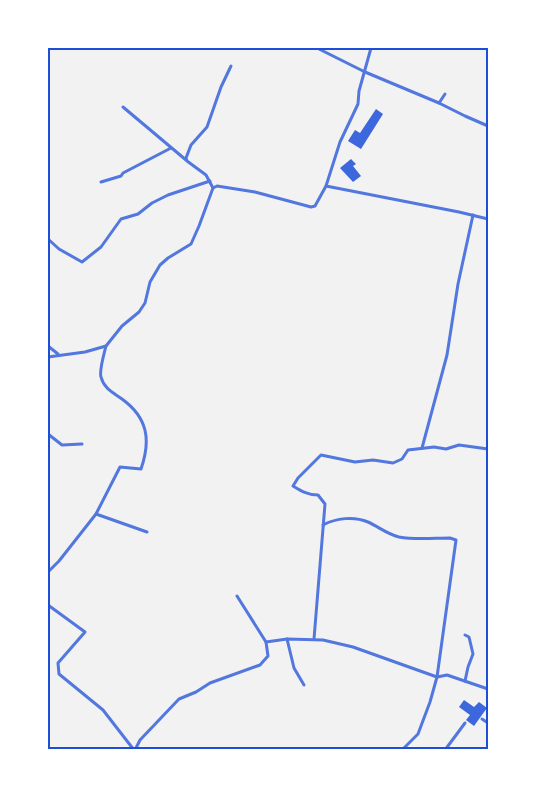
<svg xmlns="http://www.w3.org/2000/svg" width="536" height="797" viewBox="0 0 536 797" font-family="'Work Sans',sans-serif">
  <rect width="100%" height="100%" fill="#f2f2f2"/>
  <g fill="#3d67dc">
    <path d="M 376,109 L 383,114 L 361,149 L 348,141 L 355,130 L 360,133 Z"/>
    <path d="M 351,159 L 356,164 L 353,166 L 361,176 L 353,182 L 340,168 Z"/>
    <path d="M 464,700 L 474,707 L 479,702 L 487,708 L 474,726 L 466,720 L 470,715 L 459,707 Z"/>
  </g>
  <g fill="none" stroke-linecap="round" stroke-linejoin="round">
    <g stroke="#5277de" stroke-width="3">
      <path d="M 317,48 L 365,72 L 439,103"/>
      <path d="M 445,94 L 439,103 L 465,116 L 488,126"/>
      <path d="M 123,107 L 186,160"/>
      <path d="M 101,182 L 121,176 L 123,173 L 171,148"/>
      <path d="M 326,186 L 340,142 L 358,104 L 359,91 L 371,48"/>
      <path d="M 213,188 L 206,175 L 187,161 L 186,158 L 191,145 L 207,127 L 221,87 L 231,66"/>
      <path d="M 48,239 L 59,249 L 82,262 L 101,247 L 121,219 L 138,214 L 152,203 L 168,195 L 210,181"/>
      <path d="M 48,346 L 58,354"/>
      <path d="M 106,346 C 104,354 99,371 101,377 C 104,389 114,393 122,399 C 148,418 151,440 141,469 L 120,467 L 96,514 L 147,532"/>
      <path d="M 48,357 L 85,352 L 106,346 L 122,326 L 139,312 L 145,303 L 150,282 L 160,265 L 168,258 L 191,244 L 199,226 L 213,188 L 217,186 L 255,192 L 311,207 L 315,206 L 326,186 L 459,212 L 488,219"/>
      <path d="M 48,434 L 62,445 L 82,444"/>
      <path d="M 422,448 L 447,355 L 458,284 L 473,215"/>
      <path d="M 323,525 C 336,518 354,516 368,522 C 379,527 387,534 399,537 C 415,540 434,538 450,538 L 456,540 L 437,677 L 430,702 L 418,734 L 402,750"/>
      <path d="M 48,572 L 59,561 L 96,514"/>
      <path d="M 237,596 L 266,642"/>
      <path d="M 48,605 L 85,632 L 58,663 L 59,674 L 103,710 L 134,750"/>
      <path d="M 287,639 L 294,668 L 304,685"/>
      <path d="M 314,639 L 325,504 L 318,495 C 308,495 301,491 293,486 L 298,478 L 321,455 L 355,462 L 373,460 L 393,463 L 402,459 L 408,450 L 434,447 L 446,449 L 459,445 L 488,449"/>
      <path d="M 465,681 L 468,667 L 473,654 L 469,637 L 465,635"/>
      <path d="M 482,719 L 488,723"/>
      <path d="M 135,750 L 140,740 L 179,699 L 196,692 L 210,683 L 260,665 L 268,656 L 266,642 L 287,639 L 323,640 L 353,647 L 437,677 L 447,675 L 488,689"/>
      <path d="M 445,750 L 465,723"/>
    </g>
  </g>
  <rect width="536" height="797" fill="none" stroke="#ffffff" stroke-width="98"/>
  <rect x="49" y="49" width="438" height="699" fill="none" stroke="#1d4ed8" stroke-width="2"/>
</svg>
